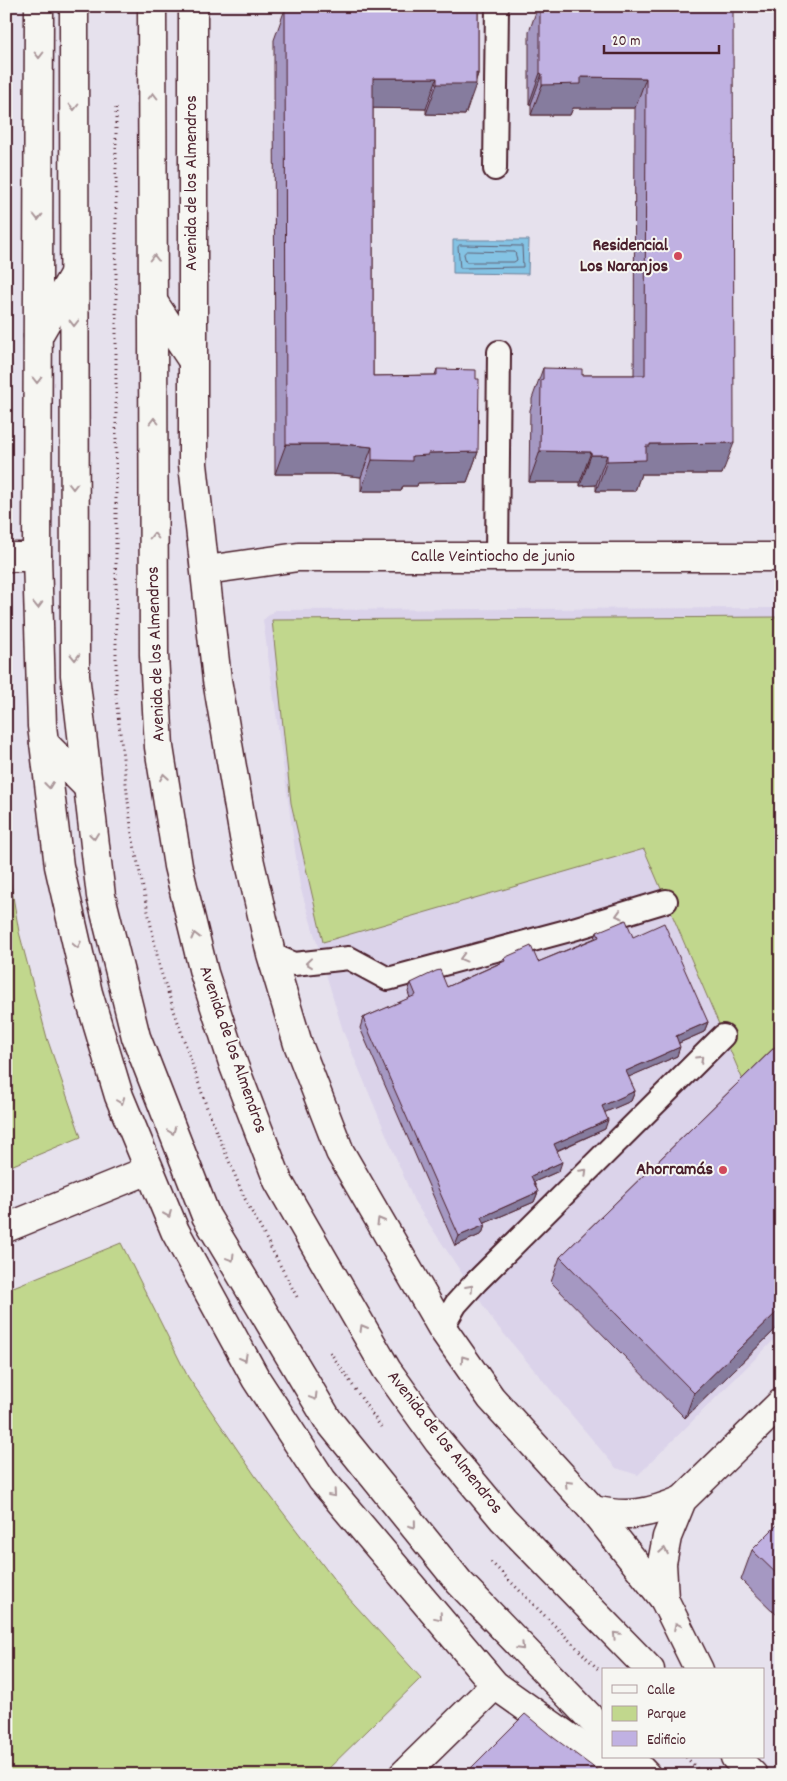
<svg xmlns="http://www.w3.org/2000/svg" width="787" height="1781" viewBox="0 0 787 1781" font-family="Dekko,sans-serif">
  <rect width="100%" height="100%" fill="#e6e1ed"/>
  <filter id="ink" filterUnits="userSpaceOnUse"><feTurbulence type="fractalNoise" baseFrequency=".02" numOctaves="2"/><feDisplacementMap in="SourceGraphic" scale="10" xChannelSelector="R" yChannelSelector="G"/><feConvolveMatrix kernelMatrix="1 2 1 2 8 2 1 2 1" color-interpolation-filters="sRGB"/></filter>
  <g filter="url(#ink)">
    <path fill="#dbd3ea" d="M 781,608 L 781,1333 L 638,1475 L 616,1468 L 494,1322 L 414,1201 L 343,1031 L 300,886 L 263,620 L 275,610 Z"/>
    <g fill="#c1d78d" stroke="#867b5c">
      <path d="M 781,617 L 781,1051 L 745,1085 L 644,849 L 323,942 L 291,803 L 272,620 Z"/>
      <path d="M 6,855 L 19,932 L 47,1038 L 81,1137 L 6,1168 Z"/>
      <path d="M 121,1243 L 188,1377 L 256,1477 L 345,1594 L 421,1678 L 322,1775 L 6,1775 L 6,1290 Z"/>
    </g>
    <path fill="#84c3e4" stroke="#6d819a" d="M 453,240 L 529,240 L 528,274 L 453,273 Z"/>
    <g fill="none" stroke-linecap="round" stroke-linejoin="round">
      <g stroke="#616175" stroke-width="1">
        <path d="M 460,245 L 522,246 L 523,267 L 460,268 L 458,247 Z"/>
        <path d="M 467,251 L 515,252 L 517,260 L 514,262 L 466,262 L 464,254 Z"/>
      </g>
      <g stroke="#4a1f2b" stroke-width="26">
        <g id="service">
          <path d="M 495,169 L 497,6"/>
          <path d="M 497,557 L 499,352"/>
          <path d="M 271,954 L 294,964 L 349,958 L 388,979 L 570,930 L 666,901"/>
          <path d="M 442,1328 L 456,1304 L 476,1282 L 723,1036"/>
        </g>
      </g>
      <g stroke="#4a1f2b" stroke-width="31">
        <g id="minor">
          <path d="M 39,6 L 37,557 L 42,726 L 59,866 L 88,993 L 119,1096 L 175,1231 L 256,1379 L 322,1480 L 495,1685 L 588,1751 L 634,1775"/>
          <path d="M 193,6 L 193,464 L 217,680 L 244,837 L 271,954 L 298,1044 L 340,1152 L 442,1328 L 491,1398 L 593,1510 L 664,1599 L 699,1670"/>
          <path d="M 154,303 L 192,360"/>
          <path d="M 38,336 L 74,274"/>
          <path d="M 6,557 L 37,557"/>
          <path d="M 206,570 L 298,557 L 781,557"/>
          <path d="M 44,743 L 88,787"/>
          <path d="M 6,1228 L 149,1170"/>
          <path d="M 593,1510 C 628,1518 649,1514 682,1500"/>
          <path d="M 664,1599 L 662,1563 L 667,1537 L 682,1500 L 781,1403"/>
          <path d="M 403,1775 L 495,1685"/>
        </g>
      </g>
      <g stroke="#4a1f2b" stroke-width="31">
        <g id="tertiary">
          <path d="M 74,6 L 75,675 L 101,896 L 136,1037 L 206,1216 L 328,1420 L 459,1582 L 603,1731"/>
          <path d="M 152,6 L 154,655 L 159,747 L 178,866 L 204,973 L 234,1066 L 278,1181 L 387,1370 L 438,1441 L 503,1519 L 650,1670"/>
          <path d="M 629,1757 L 646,1775"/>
          <path d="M 735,1757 L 753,1775"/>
        </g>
      </g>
      <g stroke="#4a1f2b" stroke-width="3" stroke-dasharray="1 4" stroke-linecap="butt">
        <path d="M 116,108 L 116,698 L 132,835 L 160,969 L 207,1108 L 244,1197 L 297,1297"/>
        <path d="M 330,1352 L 381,1427"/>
        <path d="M 491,1562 L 598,1669"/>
        <path d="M 686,1757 L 703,1775"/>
      </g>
      <use href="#service" stroke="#f6f6f2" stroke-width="22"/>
      <use href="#minor" stroke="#f6f6f2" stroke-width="28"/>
      <use href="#tertiary" stroke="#f6f6f2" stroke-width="28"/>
    </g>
    <g fill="#a598c2" stroke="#4a1f2b">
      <path d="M 367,6 L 478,6 L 478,74 L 465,115 L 426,114 L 426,109 L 373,108 L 373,376 L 435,375 L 437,369 L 478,452 L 467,482 L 418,483 L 417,486 L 403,486 L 401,491 L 361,491 L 361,477 L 332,474 L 275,474 L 274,40 L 285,9 L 366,10 Z"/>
      <path d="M 538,6 L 649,6 L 722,474 L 641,474 L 635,491 L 596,491 L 596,485 L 580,486 L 580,482 L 529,482 L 530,410 L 532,404 L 532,399 L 543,368 L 582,375 L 634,375 L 635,108 L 573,108 L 570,115 L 531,115 L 531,104 L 529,104 L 529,32 Z"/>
      <path d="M 597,932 L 633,937 L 708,1022 L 704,1032 L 679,1043 L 677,1056 L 628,1077 L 635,1091 L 631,1101 L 605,1112 L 605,1129 L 557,1151 L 559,1171 L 534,1182 L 538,1192 L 534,1202 L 485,1223 L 485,1225 L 482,1234 L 455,1246 L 360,1028 L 363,1018 L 410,998 L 408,992 L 411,983 L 447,987 L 502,962 L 504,958 L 538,962 L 595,938 Z"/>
      <path d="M 781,1041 L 781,1324 L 685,1418 L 551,1282 L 560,1257 Z"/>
      <path d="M 781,1521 L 781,1619 L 741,1580 L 752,1550 Z"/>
    </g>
    <g fill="#867c9e" stroke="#4a1f2b">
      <path d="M 476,73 L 478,74 L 474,84 L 476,84 L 465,115 L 426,114 L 437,84 Z"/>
      <path d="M 540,73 L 542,74 L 531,104 L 529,104 Z"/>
      <path d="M 581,77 L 646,78 L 635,108 L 573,108 L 570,115 L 531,115 L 542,85 Z"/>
      <path d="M 373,78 L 437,78 L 426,109 L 362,108 Z"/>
      <path d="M 734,443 L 722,474 L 641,474 L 635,491 L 596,491 L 607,461 L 646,446 L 650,444 Z"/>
      <path d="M 286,444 L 343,444 L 372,447 L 361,477 L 332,474 L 275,474 Z"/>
      <path d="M 540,451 L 591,452 L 580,482 L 529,482 Z"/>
      <path d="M 478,452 L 467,482 L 418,483 L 417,486 L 403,486 L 401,491 L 361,491 L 372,460 L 412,456 L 428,453 Z"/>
      <path d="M 591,455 L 607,455 L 596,485 L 580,486 Z"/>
      <path d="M 708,1022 L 704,1032 L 672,1046 L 676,1036 Z"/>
      <path d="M 680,1047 L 677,1056 L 622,1080 L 626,1071 Z"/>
      <path d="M 635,1091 L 631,1101 L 599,1115 L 602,1106 Z"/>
      <path d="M 608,1120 L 605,1129 L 551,1153 L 554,1144 Z"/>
      <path d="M 562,1162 L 559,1171 L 527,1185 L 531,1176 Z"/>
      <path d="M 538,1192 L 534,1202 L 478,1226 L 482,1217 Z"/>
      <path d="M 485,1225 L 482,1234 L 455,1246 L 459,1236 Z"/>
      <path d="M 781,1308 L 781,1324 L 685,1418 L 694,1393 Z"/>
    </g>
    <g fill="#c0b1e2" stroke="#4a1f2b">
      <path d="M 372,6 L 478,6 L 478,74 L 476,73 L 476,84 L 437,84 L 437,78 L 373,78 L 373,376 L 437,375 L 437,369 L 476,370 L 476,379 L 479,379 L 478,452 L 428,453 L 428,455 L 412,456 L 412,461 L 372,460 L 372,447 L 343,444 L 286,444 L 285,9 L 369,10 L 369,7 Z"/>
      <path d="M 540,6 L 649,6 L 649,9 L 733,9 L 734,443 L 650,444 L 650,446 L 646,446 L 646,460 L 607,461 L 607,455 L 591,455 L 591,452 L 540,451 L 541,380 L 543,379 L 543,368 L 582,369 L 582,375 L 645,375 L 646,78 L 581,77 L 581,84 L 542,85 L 542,74 L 540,73 Z"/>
      <path d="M 626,920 L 633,937 L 664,923 L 708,1022 L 676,1036 L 680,1047 L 626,1071 L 635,1091 L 602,1106 L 608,1120 L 554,1144 L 562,1162 L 531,1176 L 538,1192 L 482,1217 L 485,1225 L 459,1236 L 363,1018 L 416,995 L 411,983 L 436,971 L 440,970 L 447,987 L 505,961 L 504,958 L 531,946 L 538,962 L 599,937 L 597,932 Z"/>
      <path d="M 781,1041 L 781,1308 L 694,1393 L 560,1257 Z"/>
      <path d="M 781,1521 L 781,1578 L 752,1550 Z"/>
      <path d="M 525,1714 L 554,1738 L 604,1775 L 464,1775 Z"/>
    </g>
    <defs><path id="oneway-chevron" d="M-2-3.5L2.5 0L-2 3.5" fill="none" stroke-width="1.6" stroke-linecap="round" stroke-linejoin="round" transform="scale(1.25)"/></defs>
    <g stroke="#a99598">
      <use href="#oneway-chevron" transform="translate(39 55) rotate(90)"/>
      <use href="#oneway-chevron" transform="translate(153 96) rotate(-90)"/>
      <use href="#oneway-chevron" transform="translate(74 107) rotate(90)"/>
      <use href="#oneway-chevron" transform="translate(38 217) rotate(90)"/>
      <use href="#oneway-chevron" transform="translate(154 258) rotate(-90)"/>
      <use href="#oneway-chevron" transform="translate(74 323) rotate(90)"/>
      <use href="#oneway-chevron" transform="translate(37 380) rotate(90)"/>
      <use href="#oneway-chevron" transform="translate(154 421) rotate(-90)"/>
      <use href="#oneway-chevron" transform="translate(73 486) rotate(90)"/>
      <use href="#oneway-chevron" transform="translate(154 536) rotate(-90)"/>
      <use href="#oneway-chevron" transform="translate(38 605) rotate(88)"/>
      <use href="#oneway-chevron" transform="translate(75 657) rotate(89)"/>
      <use href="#oneway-chevron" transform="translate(164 777) rotate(-99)"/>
      <use href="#oneway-chevron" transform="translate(49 785) rotate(83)"/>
      <use href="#oneway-chevron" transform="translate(94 836) rotate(83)"/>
      <use href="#oneway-chevron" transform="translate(619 915) rotate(163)"/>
      <use href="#oneway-chevron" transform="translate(195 936) rotate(-104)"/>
      <use href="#oneway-chevron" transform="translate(77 945) rotate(77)"/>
      <use href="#oneway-chevron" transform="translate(463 958) rotate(165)"/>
      <use href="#oneway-chevron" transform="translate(309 963) rotate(174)"/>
      <use href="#oneway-chevron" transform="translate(700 1059) rotate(-44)"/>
      <use href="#oneway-chevron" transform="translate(121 1101) rotate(69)"/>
      <use href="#oneway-chevron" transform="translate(172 1131) rotate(69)"/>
      <use href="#oneway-chevron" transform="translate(584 1172) rotate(-45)"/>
      <use href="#oneway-chevron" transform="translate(168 1214) rotate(67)"/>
      <use href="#oneway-chevron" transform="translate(380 1221) rotate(-120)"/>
      <use href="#oneway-chevron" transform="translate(231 1258) rotate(59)"/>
      <use href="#oneway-chevron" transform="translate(470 1288) rotate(-48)"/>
      <use href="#oneway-chevron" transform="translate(363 1328) rotate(-120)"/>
      <use href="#oneway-chevron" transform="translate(244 1358) rotate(61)"/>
      <use href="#oneway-chevron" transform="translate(464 1359) rotate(-125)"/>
      <use href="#oneway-chevron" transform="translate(314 1397) rotate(59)"/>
      <use href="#oneway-chevron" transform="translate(568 1484) rotate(-134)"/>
      <use href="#oneway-chevron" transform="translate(333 1494) rotate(49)"/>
      <use href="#oneway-chevron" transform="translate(413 1525) rotate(51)"/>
      <use href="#oneway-chevron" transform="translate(664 1551) rotate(-80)"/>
      <use href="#oneway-chevron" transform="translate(439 1617) rotate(50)"/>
      <use href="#oneway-chevron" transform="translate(677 1626) rotate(-116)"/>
      <use href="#oneway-chevron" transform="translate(616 1635) rotate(-134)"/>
      <use href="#oneway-chevron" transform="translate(521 1647) rotate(46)"/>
    </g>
  </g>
  <g fill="#d1495b" stroke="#f6f6f2" stroke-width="2">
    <circle cx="678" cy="256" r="5"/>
    <circle cx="723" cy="1170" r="5"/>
  </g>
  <g text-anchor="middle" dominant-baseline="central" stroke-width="4" stroke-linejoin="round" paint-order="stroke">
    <g font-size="18" fill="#4a1f2b" stroke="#f6f6f2">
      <text transform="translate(192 183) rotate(-90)">Avenida de los Almendros</text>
      <text x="493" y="557">Calle Veintiocho de junio</text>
      <text transform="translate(157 654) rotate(-92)">Avenida de los Almendros</text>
      <text transform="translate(232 1050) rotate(71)">Avenida de los Almendros</text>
      <text transform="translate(444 1443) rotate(52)">Avenida de los Almendros</text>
    </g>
    <g font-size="18" font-weight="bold" fill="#4a1f2b" stroke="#f6f6f2" text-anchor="end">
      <text x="668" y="246">Residencial<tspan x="668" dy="21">Los Naranjos</tspan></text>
      <text x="713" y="1170">Ahorramás</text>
    </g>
  </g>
  <rect width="787" height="1781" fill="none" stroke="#f6f6f2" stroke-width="25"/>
  <rect x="12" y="12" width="762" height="1756" fill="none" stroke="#4a1f2b" stroke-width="2" filter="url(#ink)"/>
  <rect x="602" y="1668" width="162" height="90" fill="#f6f6f2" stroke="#b1a0a2"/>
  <rect x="612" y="1685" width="25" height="8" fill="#f6f6f2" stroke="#b1a0a2"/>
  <text x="647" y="1694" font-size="15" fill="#4a1f2b">Calle</text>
  <rect x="612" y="1706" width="25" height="15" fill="#c1d78d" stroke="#b1a0a2"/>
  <text x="647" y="1718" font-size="15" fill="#4a1f2b">Parque</text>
  <rect x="612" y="1731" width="25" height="15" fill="#c0b1e2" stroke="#b1a0a2"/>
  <text x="647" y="1744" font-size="15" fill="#4a1f2b">Edificio</text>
  <path d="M604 45v8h115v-8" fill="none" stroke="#4a1f2b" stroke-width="2.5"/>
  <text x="612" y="45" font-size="15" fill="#4a1f2b" stroke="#f6f6f2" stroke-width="4" paint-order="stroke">20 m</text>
</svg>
